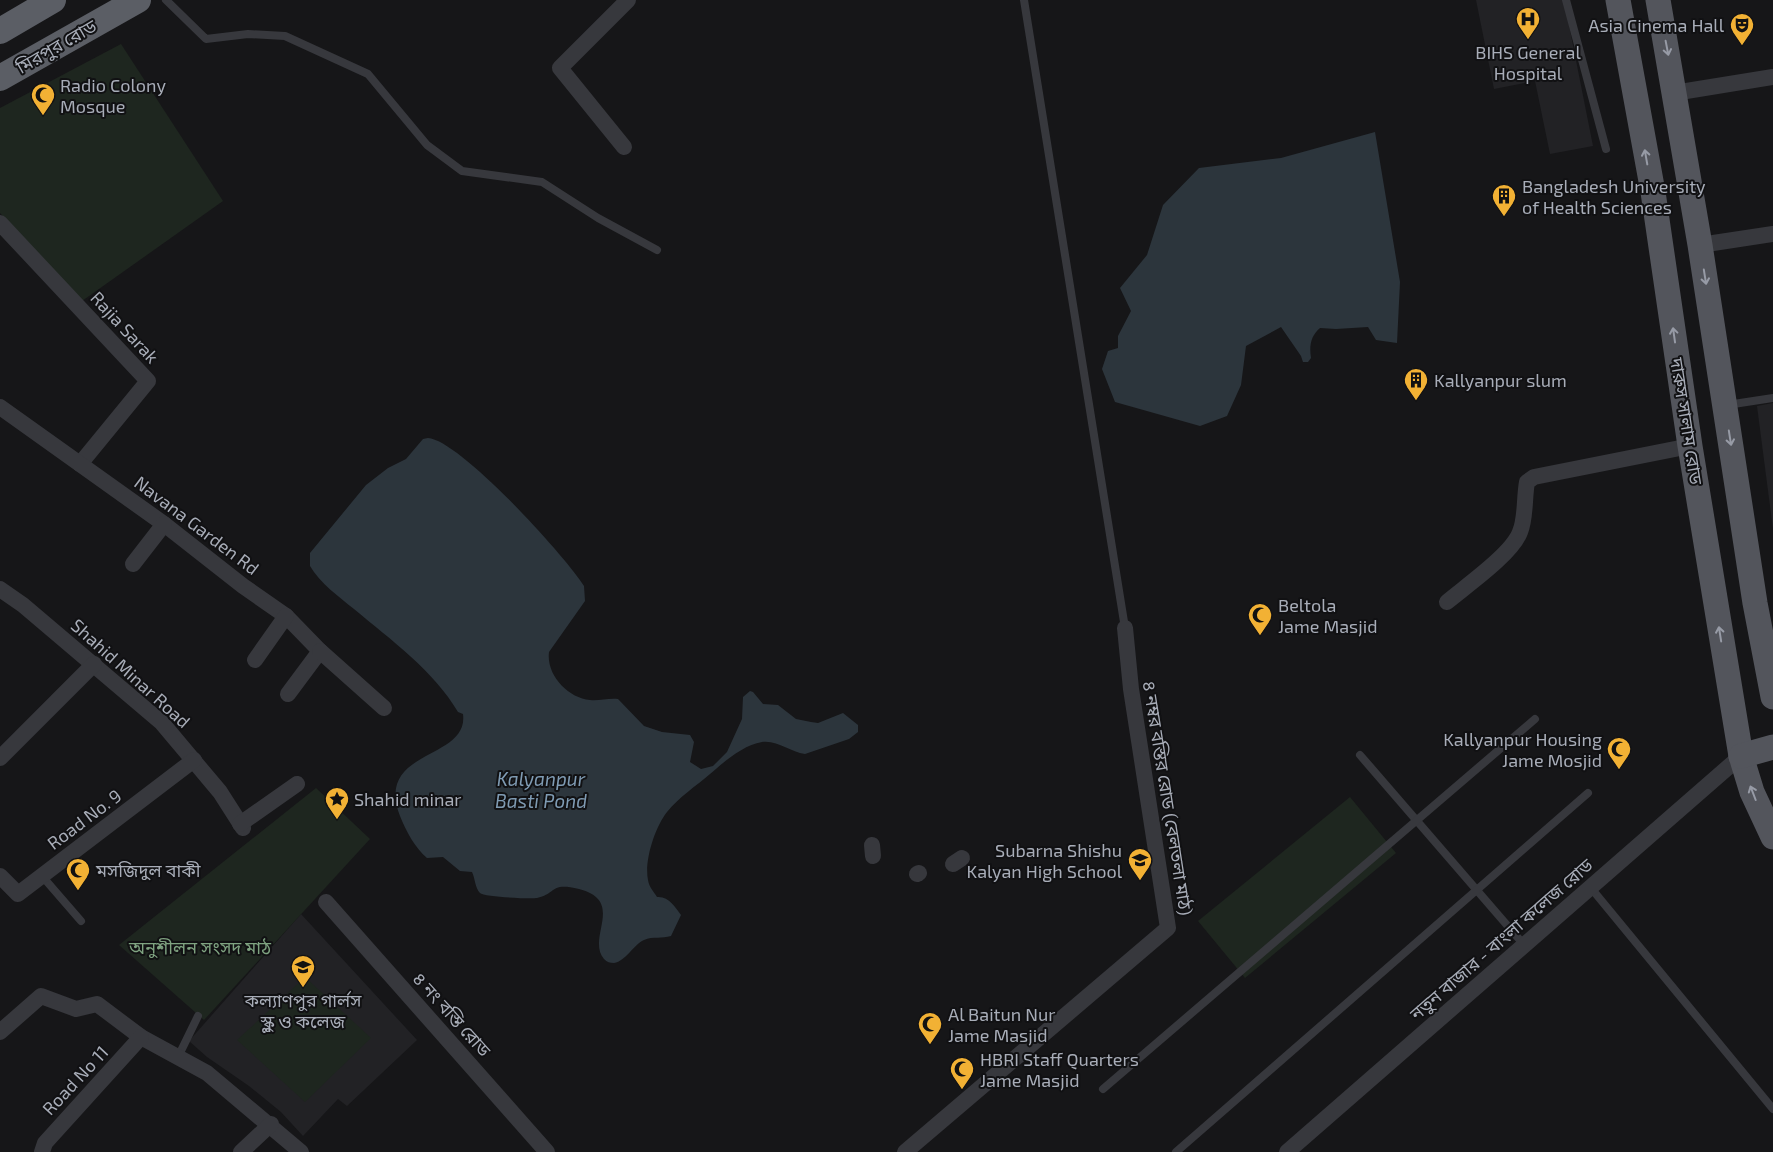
<svg xmlns="http://www.w3.org/2000/svg" width="1773" height="1152" viewBox="0 0 1773 1152" font-family="'Exo 2','Noto Sans Bengali',sans-serif">
  <rect width="100%" height="100%" fill="#161618"/>
  <g fill="#222225">
    <path d="M 1476,0 L 1564,0 L 1593,146 L 1550,154 L 1535,81 L 1494,89 Z"/>
    <path d="M 1773,403 L 1773,529 L 1757,406 Z"/>
    <path d="M 301,914 L 417,1040 L 347,1106 L 338,1099 L 303,1136 L 281,1112 L 249,1086 L 207,1057 L 189,1041 Z"/>
  </g>
  <g fill="#1e261f">
    <path d="M 121,44 L 223,201 L 82,301 L 0,213 L 0,108 Z"/>
    <path d="M 316,788 L 370,839 L 204,1020 L 119,945 Z"/>
    <path d="M 1350,797 L 1396,853 L 1245,978 L 1198,921 Z"/>
    <path d="M 305,977 L 371,1038 L 305,1102 L 237,1040 Z"/>
  </g>
  <g fill="#2c353c">
    <path d="M 1375,132 L 1400,282 L 1397,343 L 1376,340 L 1368,327 L 1336,329 L 1320,328 C 1311,336 1309,345 1311,358 L 1308,362 L 1303,362 L 1301,356 L 1281,327 L 1246,346 L 1241,385 L 1227,416 L 1200,426 L 1115,402 L 1102,369 L 1108,351 L 1118,348 L 1118,336 L 1131,311 L 1120,288 L 1147,255 L 1163,205 L 1199,168 L 1281,158 Z"/>
    <path d="M 428,438 C 460,440 566,557 584,586 L 585,601 L 549,652 C 546,675 568,698 590,700 C 599,701 608,698 618,699 L 644,726 L 662,732 L 690,735 L 694,742 L 690,762 L 701,769 L 713,766 L 727,752 L 742,719 L 743,697 L 750,691 L 753,692 L 763,704 L 778,705 L 796,719 L 811,722 L 818,723 L 843,713 L 858,725 L 858,732 L 849,739 L 805,754 C 790,752 778,740 762,742 C 743,745 724,762 710,774 C 696,786 679,797 667,812 C 655,827 644,861 648,880 C 649,887 654,892 657,897 C 669,896 675,907 681,915 L 671,936 C 662,939 653,936 644,940 C 633,945 626,961 614,963 C 610,963 607,962 604,959 C 586,938 626,901 579,889 C 549,882 557,894 537,898 C 531,899 484,897 480,893 C 475,888 475,878 472,872 L 460,871 L 443,857 L 427,858 C 415,848 406,831 400,816 C 374,748 469,761 463,714 L 458,712 C 434,671 391,640 354,609 C 339,597 320,583 310,566 L 310,553 L 366,485 L 388,468 L 406,459 L 423,439 Z"/>
  </g>
  <g fill="none" stroke-linecap="round" stroke-linejoin="round">
    <g stroke="#37383d" stroke-width="8">
      <path d="M 166,0 L 206,39 L 248,34 L 285,36 L 368,74 L 427,145 L 462,171 L 542,182 L 598,218 L 657,250"/>
      <path d="M 1024,0 L 1125,628"/>
      <path d="M 1566,0 L 1606,149"/>
      <path d="M 1727,405 L 1773,398"/>
      <path d="M 1360,755 L 1525,946"/>
      <path d="M 42,876 L 81,921"/>
      <path d="M 1591,888 L 1773,1109"/>
      <path d="M 179,1055 L 198,1016"/>
      <path d="M 1103,1089 L 1535,719"/>
      <path d="M 1176,1152 L 1588,793"/>
    </g>
    <g stroke="#37383d" stroke-width="16">
      <path d="M 1674,93 L 1773,77"/>
      <path d="M 624,147 L 560,68 L 628,0"/>
      <path d="M 0,223 L 148,381 L 80,464"/>
      <path d="M 1700,245 L 1773,234"/>
      <path d="M 0,407 L 164,524 L 243,586 L 286,616 L 320,651 L 288,694"/>
      <path d="M 133,564 L 164,524"/>
      <path d="M 0,589 L 23,605 L 162,723 L 220,792 L 243,828"/>
      <path d="M 1447,602 C 1466,586 1512,554 1520,532 C 1526,518 1524,498 1527,482 L 1534,477 L 1690,446"/>
      <path d="M 320,651 L 384,708"/>
      <path d="M 255,660 L 286,616"/>
      <path d="M 0,758 L 94,664"/>
      <path d="M 240,824 L 297,784"/>
      <path d="M 872,845 L 873,856"/>
      <path d="M 953,864 L 962,858"/>
      <path d="M 917,874 L 919,873"/>
      <path d="M 0,876 L 18,894 L 194,760"/>
      <path d="M 326,902 L 547,1152"/>
      <path d="M 0,1032 L 41,996 L 76,1009 L 97,1004 L 141,1037 L 207,1073 L 301,1152"/>
      <path d="M 42,1152 L 45,1143 L 141,1037"/>
      <path d="M 241,1152 L 271,1124"/>
      <path d="M 905,1152 L 1168,928 L 1131,689 L 1125,628"/>
      <path d="M 1287,1152 L 1741,756"/>
    </g>
    <g stroke="#53555c" stroke-width="25">
      <path d="M 1618,0 L 1653,192 L 1690,446 L 1741,756 L 1752,792 L 1773,837"/>
      <path d="M 1658,0 L 1700,245 L 1755,603 L 1773,697"/>
      <path d="M 1741,756 L 1773,747"/>
    </g>
    <g stroke="#5b5e65" stroke-width="26">
      <path d="M 0,31 L 53,0"/>
      <path d="M 0,78 L 138,0"/>
    </g>
  </g>
  <defs><path id="oneway-shaft" d="M-6 0H5M1.5-3L5.5 0L1.5 3" fill="none" stroke-width="1.6" stroke-linecap="round" stroke-linejoin="round" transform="scale(1.25)"/></defs>
  <g stroke="#979ba6">
    <use href="#oneway-shaft" transform="translate(1667 48) rotate(79)"/>
    <use href="#oneway-shaft" transform="translate(1646 157) rotate(-100)"/>
    <use href="#oneway-shaft" transform="translate(1705 277) rotate(81)"/>
    <use href="#oneway-shaft" transform="translate(1674 335) rotate(-98)"/>
    <use href="#oneway-shaft" transform="translate(1730 438) rotate(81)"/>
    <use href="#oneway-shaft" transform="translate(1720 634) rotate(-99)"/>
    <use href="#oneway-shaft" transform="translate(1753 793) rotate(-111)"/>
  </g>
  <defs>
    <g id="hospital-pin" transform="scale(1.25)"><path d="M0 17L-7.5 6A9.5 9.5 0 1 1 7.5 6Z" fill="#f2b134" stroke="#111113"/><path d="M-5-5h3v3.5h4V-5h3V5h-3V1.5h-4V5h-3Z" fill="#111"/></g>
    <g id="theatre-pin" transform="scale(1.25)"><path d="M0 17L-7.5 6A9.5 9.5 0 1 1 7.5 6Z" fill="#f2b134" stroke="#111113"/><path d="M-5-5.5Q0-4 5-5.5V0Q5 5 0 6Q-5 5-5 0ZM-3.3-2.5H-1v1.5H-3.3ZM1-2.5H3.3v1.5H1ZM-2.8 1Q0 5.5 2.8 1Z" fill="#111"/></g>
    <g id="mosque-pin" transform="scale(1.25)"><path d="M0 17L-7.5 6A9.5 9.5 0 1 1 7.5 6Z" fill="#f2b134" stroke="#111113"/><path d="M3.5-4.9A6 6 0 1 0 3.5 4.9A5 5 0 1 1 3.5-4.9Z" fill="#111"/></g>
    <g id="building-pin" transform="scale(1.25)"><path d="M0 17L-7.5 6A9.5 9.5 0 1 1 7.5 6Z" fill="#f2b134" stroke="#111113"/><path d="M-4-6H4V6H1V3H-1V6H-4ZM-2.5-4.3h1.7v1.8h-1.7ZM.8-4.3h1.7v1.8H.8ZM-2.5-1h1.7V.8h-1.7ZM.8-1h1.7V.8H.8Z" fill="#111"/></g>
    <g id="sight-pin" transform="scale(1.25)"><path d="M0 17L-7.5 6A9.5 9.5 0 1 1 7.5 6Z" fill="#f2b134" stroke="#111113"/><path d="M0-6L1.8-2.2L6-1.7L2.9 1.2L3.7 5.4L0 3.3L-3.7 5.4L-2.9 1.2L-6-1.7L-1.8-2.2Z" fill="#111"/></g>
    <g id="school-pin" transform="scale(1.25)"><path d="M0 17L-7.5 6A9.5 9.5 0 1 1 7.5 6Z" fill="#f2b134" stroke="#111113"/><path d="M0-5L7-2L0 1L-7-2ZM-4 1L0 2.5L4 1V4Q0 6-4 4Z" fill="#111"/></g>
  </defs>
  <g fill-rule="evenodd">
    <use href="#hospital-pin" x="1528" y="19"/>
    <use href="#theatre-pin" x="1742" y="25"/>
    <use href="#mosque-pin" x="43" y="95"/>
    <use href="#building-pin" x="1504" y="196"/>
    <use href="#building-pin" x="1416" y="380"/>
    <use href="#mosque-pin" x="1260" y="615"/>
    <use href="#mosque-pin" x="1619" y="749"/>
    <use href="#sight-pin" x="337" y="799"/>
    <use href="#school-pin" x="1140" y="860"/>
    <use href="#mosque-pin" x="78" y="870"/>
    <use href="#school-pin" x="303" y="967"/>
    <use href="#mosque-pin" x="930" y="1024"/>
    <use href="#mosque-pin" x="962" y="1069"/>
  </g>
  <g text-anchor="middle" dominant-baseline="central" stroke-width="4" stroke-linejoin="round" paint-order="stroke">
    <g font-size="18" fill="#a8adb8" stroke="#111113" text-anchor="start">
      <text x="1724" y="25" text-anchor="end">Asia Cinema Hall</text>
      <text x="1528" y="52" text-anchor="middle">BIHS General<tspan x="1528" dy="21">Hospital</tspan></text>
      <text x="60" y="85">Radio Colony<tspan x="60" dy="21">Mosque</tspan></text>
      <text x="1522" y="186">Bangladesh University<tspan x="1522" dy="21">of Health Sciences</tspan></text>
      <text x="1434" y="380">Kallyanpur slum</text>
      <text x="1278" y="605">Beltola<tspan x="1278" dy="21">Jame Masjid</tspan></text>
      <text x="1602" y="739" text-anchor="end">Kallyanpur Housing<tspan x="1602" dy="21">Jame Mosjid</tspan></text>
      <text x="354" y="799">Shahid minar</text>
      <text x="1122" y="850" text-anchor="end">Subarna Shishu<tspan x="1122" dy="21">Kalyan High School</tspan></text>
      <text x="96" y="870">মসজিদুল বাকী</text>
      <text x="303" y="1000" text-anchor="middle">কল্যাণপুর গার্লস<tspan x="303" dy="21">স্কুল ও কলেজ</tspan></text>
      <text x="948" y="1014">Al Baitun Nur<tspan x="948" dy="21">Jame Masjid</tspan></text>
      <text x="980" y="1059">HBRI Staff Quarters<tspan x="980" dy="21">Jame Masjid</tspan></text>
    </g>
    <g font-size="18" fill="#a8adb8" stroke="#111113">
      <text transform="translate(56 46) rotate(-30)">মিরপুর রোড</text>
      <text transform="translate(125 327) rotate(47)">Rajia Sarak</text>
      <text transform="translate(1687 421) rotate(81)">দারুস সালাম রোড</text>
      <text transform="translate(197 525) rotate(37)">Navana Garden Rd</text>
      <text transform="translate(131 673) rotate(42)">Shahid Minar Road</text>
      <text transform="translate(1168 798) rotate(81)">৪ নম্বর বস্তির রোড (বেলতলা মাঠ)</text>
      <text transform="translate(84 819) rotate(-37)">Road No. 9</text>
      <text transform="translate(1501 939) rotate(-41)">নতুন বাজার - বাংলা কলেজ রোড</text>
      <text transform="translate(452 1014) rotate(48)">৪ নং বস্তি রোড</text>
      <text transform="translate(75 1080) rotate(-47)">Road No 11</text>
    </g>
    <g font-size="18" fill="#7fa381" stroke="#111113">
      <text x="200" y="947">অনুশীলন সংসদ মাঠ</text>
    </g>
    <g font-size="19" font-style="italic" fill="#7f9bb3" stroke="#111113">
      <text x="541" y="778">Kalyanpur<tspan x="541" dy="22">Basti Pond</tspan></text>
    </g>
  </g>
</svg>
